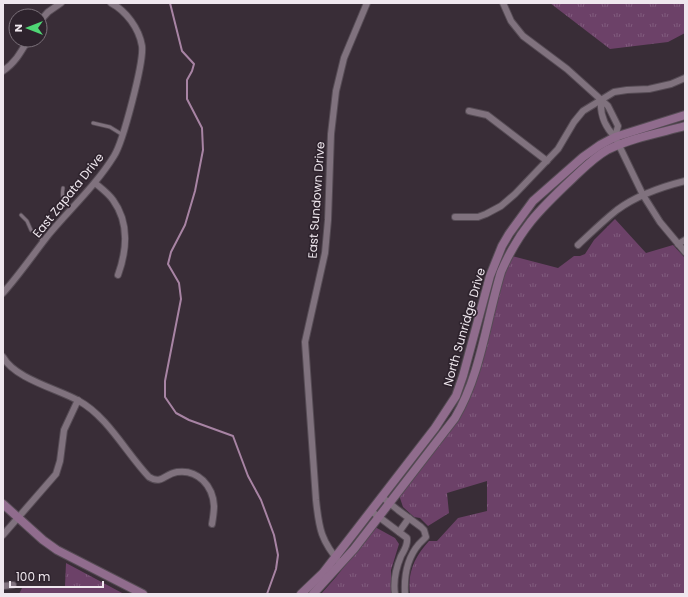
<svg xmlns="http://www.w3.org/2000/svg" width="688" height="597" viewBox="0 0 688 597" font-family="Poppins,sans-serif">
  <defs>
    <pattern id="grass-tufts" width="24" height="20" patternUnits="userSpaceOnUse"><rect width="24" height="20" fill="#6c4168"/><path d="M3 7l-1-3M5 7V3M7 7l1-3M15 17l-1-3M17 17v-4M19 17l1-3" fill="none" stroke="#815c7e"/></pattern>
  </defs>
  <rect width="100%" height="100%" fill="#392d37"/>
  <g fill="url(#grass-tufts)">
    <path d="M 550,3 L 685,3 L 685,33 L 668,42 L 610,49 Z"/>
    <path d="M 615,219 L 646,253 L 673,245 L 685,258 L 685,594 L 410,594 C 407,573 415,556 429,541 L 437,541 L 458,518 L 487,511 L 487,481 L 447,493 L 449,513 L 428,526 L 420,518 L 414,517 L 403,507 L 400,498 L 398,496 L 455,424 L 502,280 L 512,256 L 558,268 L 574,256 L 580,256 L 585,254 L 594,240 Z"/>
    <path d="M 375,527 L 395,538 L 399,544 L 391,570 L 391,594 L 321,594 L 336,577 Z"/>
    <path d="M 66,563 L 124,594 L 19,594 L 23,586 L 65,586 Z"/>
  </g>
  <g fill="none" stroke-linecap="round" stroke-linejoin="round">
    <path stroke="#a884a4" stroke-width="2" d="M 170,3 L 182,51 L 194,64 L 192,71 L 187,80 L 187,99 L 202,128 L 203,150 L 195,191 L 185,225 L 171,252 L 168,264 L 179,283 L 181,299 L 165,381 L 165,397 L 176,413 L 189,420 L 233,436 L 248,476 L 261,500 L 274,535 L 278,555 L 276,569 L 267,594"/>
    <g stroke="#564c55" stroke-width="4.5">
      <g id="lane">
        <path d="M 93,123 L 110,127 L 123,135"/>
        <path d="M 63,188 C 61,200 64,201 72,208"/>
        <path d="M 21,215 L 27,221 L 31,230 L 44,242"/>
      </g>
    </g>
    <g stroke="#564c55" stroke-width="8">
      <g id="street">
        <path d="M 503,3 L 511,21 L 523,36 L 567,69 L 608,106 L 618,126 L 615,137"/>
        <path d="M 40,21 L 48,12 L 61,3"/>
        <path d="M 3,71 C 15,63 21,52 28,40"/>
        <path d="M 601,101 C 600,115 606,128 615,137 L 643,195 L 660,222 L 685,252"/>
        <path d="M 469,111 L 487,115 L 547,161"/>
        <path d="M 95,183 C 101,188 108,193 113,200 C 129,222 127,250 118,275"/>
        <path d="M 455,217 L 478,217 L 486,214 L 501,206 L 515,194 L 558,149 L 574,122 L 583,111 L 614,92 L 627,90 L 649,89 L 671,84 L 685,78"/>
        <path d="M 678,244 L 685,240"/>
        <path d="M 578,245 C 591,233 603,221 617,210 C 637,195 661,187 685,181"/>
        <path d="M 3,293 C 20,274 34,253 50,233 C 71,208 96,185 114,156 C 123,142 144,62 142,46 C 139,28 126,11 111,3"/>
        <path d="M 3,357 C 15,379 58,389 79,401 C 107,416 127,454 149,477 C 162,485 164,474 177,472 C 198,469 213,486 214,506 C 214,512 213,518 212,524"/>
        <path d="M 382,497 L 398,510 L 421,527 L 424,530 L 426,537 C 423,540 421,542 419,544 C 407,558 404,577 405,594"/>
        <path d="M 371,511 L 407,538 C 408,546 404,550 401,556 C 396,568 393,581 395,594"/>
        <path d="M 399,532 L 409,518"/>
        <path d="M 3,535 L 56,474 L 60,461 L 64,430 L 78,400"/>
        <path d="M 341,564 C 321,541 319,529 316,500 L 305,342 L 325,253 L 328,220 L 331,134 L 336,91 L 344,58 L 367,3"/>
        <path d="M 3,586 L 13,585"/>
      </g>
    </g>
    <g stroke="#564c55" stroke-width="10">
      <g id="secondary">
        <path d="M 3,504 L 43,540 L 57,550 L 143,594"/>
        <path d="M 301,594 L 323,573 L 435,428 L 456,396 L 463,376 L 490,276 L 502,246 L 509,234 L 533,201 L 583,157 L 600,145 L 615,137 L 685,115"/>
        <path d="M 313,594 L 354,549 L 455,418 C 481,374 486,321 501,272 C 519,230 539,210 572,179 C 583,169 593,158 607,150 C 631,138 659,133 685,126"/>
      </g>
    </g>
    <use href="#lane" stroke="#80727e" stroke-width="3"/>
    <use href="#street" stroke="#80727e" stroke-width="6"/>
    <use href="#secondary" stroke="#906c8d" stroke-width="8"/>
  </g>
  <g text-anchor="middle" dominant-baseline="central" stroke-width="3.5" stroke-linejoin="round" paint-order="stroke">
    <g font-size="12" fill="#efe7ee" stroke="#2e232d">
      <text transform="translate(68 195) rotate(-51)">East Zapata Drive</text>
      <text transform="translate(316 200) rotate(-86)">East Sundown Drive</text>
      <text transform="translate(464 327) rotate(-74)">North Sunridge Drive</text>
    </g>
  </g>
  <rect width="688" height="597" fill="none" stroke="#efe7ee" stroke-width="8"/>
  <g transform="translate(28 28) rotate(270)"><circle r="19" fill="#2e232d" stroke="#7b717a"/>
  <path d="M0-3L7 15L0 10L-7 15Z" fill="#4fd675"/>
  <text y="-6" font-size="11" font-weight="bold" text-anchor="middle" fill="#efe7ee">N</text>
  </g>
  <path d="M10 581v6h93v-6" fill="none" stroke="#efe7ee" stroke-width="2"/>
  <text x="16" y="581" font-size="12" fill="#efe7ee" stroke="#2e232d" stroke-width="3" paint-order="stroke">100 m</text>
</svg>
